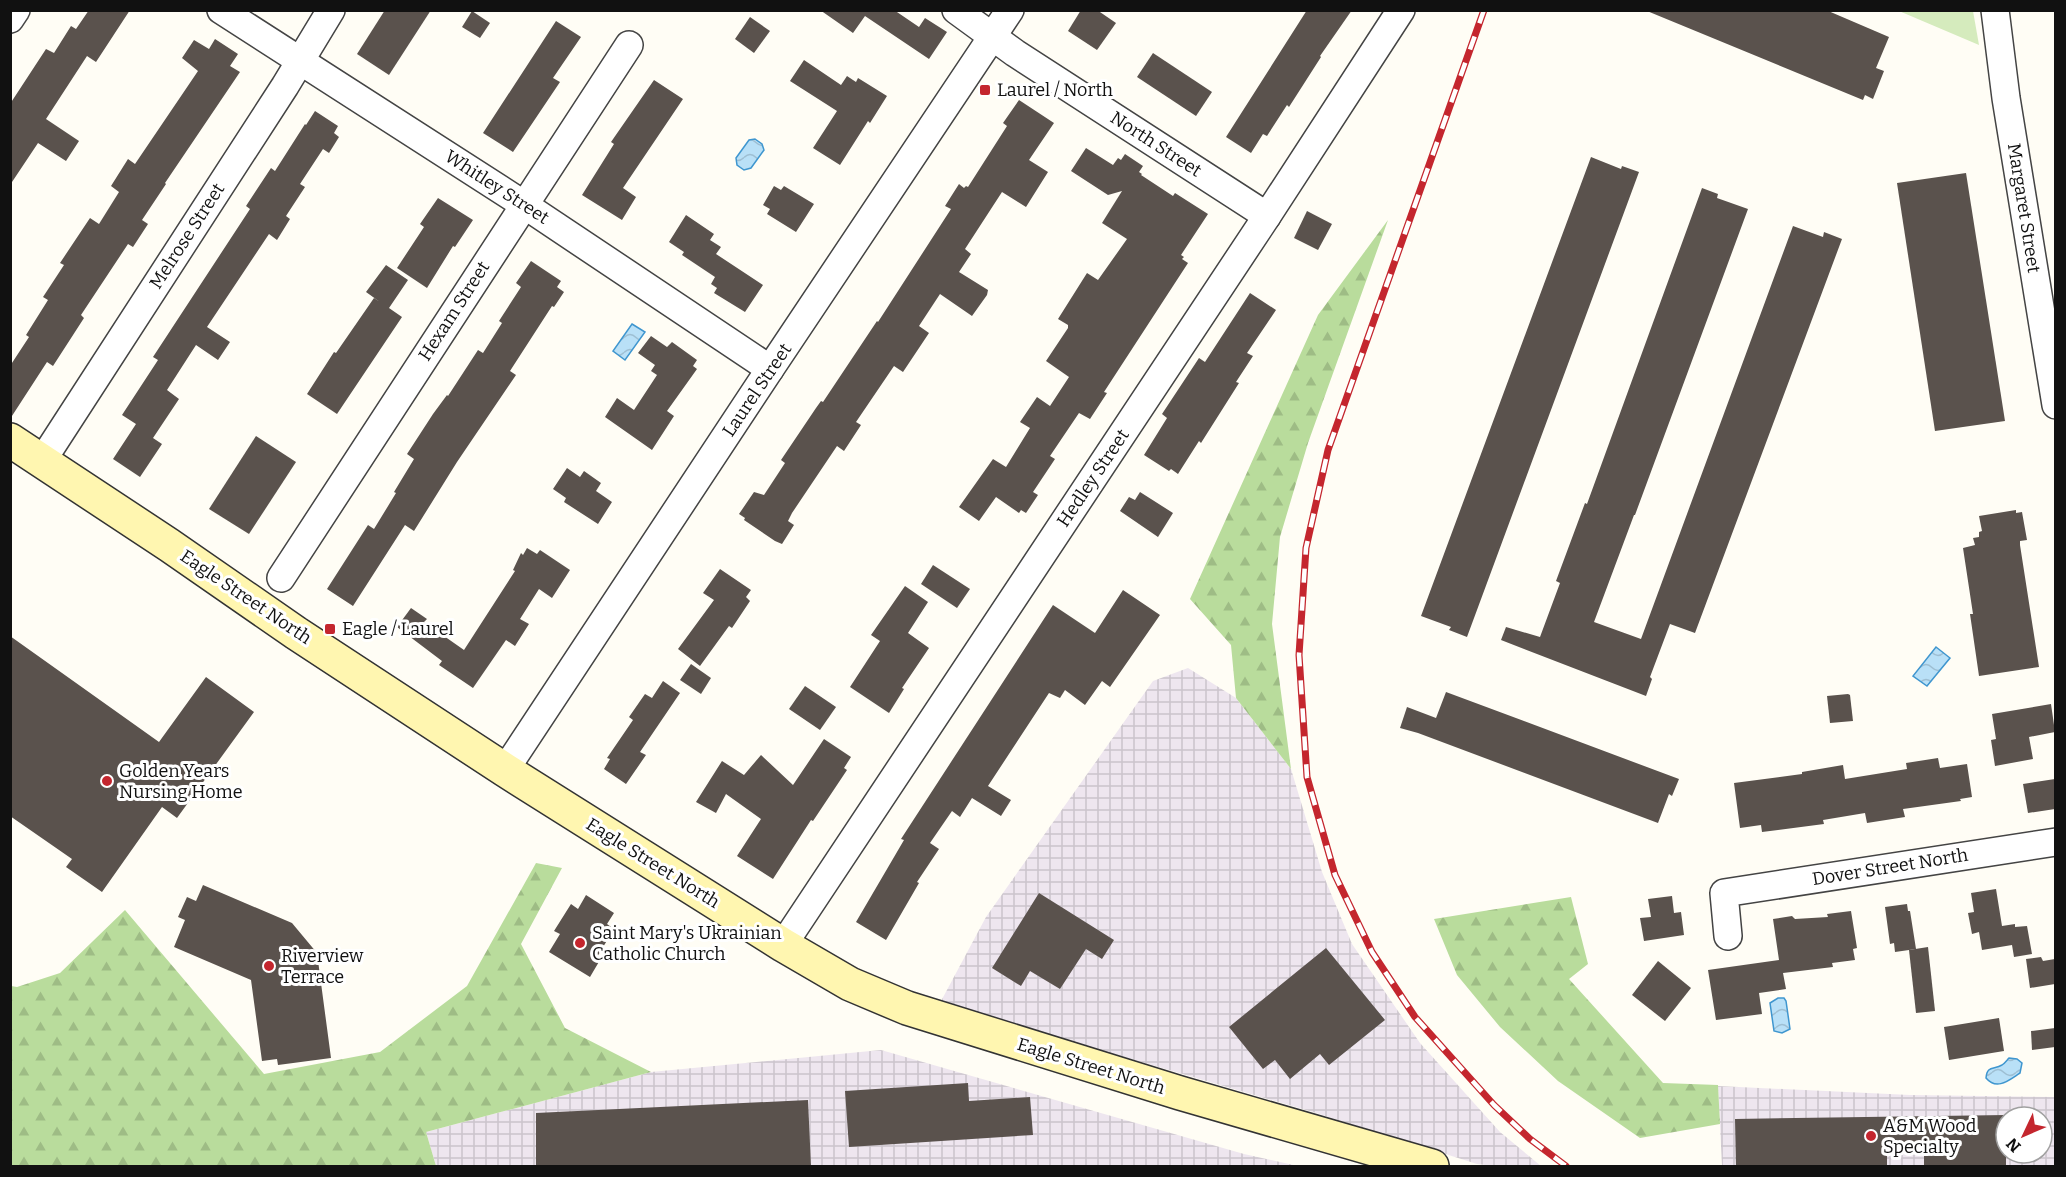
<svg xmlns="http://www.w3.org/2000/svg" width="2066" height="1177" viewBox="0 0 2066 1177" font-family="Bitter,serif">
  <defs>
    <pattern id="industrial-grid" width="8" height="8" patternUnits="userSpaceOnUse" patternTransform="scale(1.5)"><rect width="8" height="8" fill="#eee6ef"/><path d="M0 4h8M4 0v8" fill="none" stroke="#cbc4cc"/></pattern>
    <pattern id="forest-firs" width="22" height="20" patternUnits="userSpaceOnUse" patternTransform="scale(1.5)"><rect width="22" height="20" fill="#b9dc9c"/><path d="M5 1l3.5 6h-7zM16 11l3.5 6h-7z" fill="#9ebc85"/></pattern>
    <pattern id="water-waves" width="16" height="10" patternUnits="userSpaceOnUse" patternTransform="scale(1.5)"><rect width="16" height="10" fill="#b9e0f7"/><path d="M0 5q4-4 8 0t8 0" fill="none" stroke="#9ebfd3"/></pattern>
  </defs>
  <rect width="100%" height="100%" fill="#fffdf5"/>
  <g fill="url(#industrial-grid)" fill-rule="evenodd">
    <path d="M 1188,668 L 1236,698 L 1291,769 L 1322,872 L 1352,944 L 1420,1043 L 1500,1132 L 1541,1166 L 1493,1166 L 1477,1164 L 1316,1113 L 940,1003 L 986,917 L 1153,681 Z"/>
    <path d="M 881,1050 L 1244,1154 L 1298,1166 L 436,1166 L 426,1132 L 651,1072 Z"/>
    <path d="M 1718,1086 L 1910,1095 L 2055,1097 L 2055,1166 L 1722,1166 ZM 2006,1117 L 2042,1117 L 2042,1153 L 2006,1153 Z"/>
  </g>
  <g fill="url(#forest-firs)">
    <path d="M 1388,220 L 1308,443 L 1280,537 L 1272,624 L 1291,769 L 1236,698 L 1231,645 L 1190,599 L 1318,315 Z"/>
    <path d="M 536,863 L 562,868 L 521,944 L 565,1028 L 651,1072 L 426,1132 L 436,1166 L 11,1166 L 11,986 L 17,987 L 60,973 L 125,910 L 264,1074 L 380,1052 L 467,986 Z"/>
    <path d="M 1571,897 L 1588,964 L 1569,979 L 1663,1083 L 1718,1085 L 1720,1124 L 1640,1138 L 1558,1081 L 1500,1027 L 1457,975 L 1434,919 Z"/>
  </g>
  <path fill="#d5ebbd" d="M 1899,11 L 1973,11 L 1979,45 Z"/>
  <g fill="url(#water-waves)" stroke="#3f96cf" stroke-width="1.5">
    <path d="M 755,139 L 762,144 L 764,150 L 751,168 L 744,170 L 737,165 L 736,158 L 749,140 Z"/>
    <path d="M 632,324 L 645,332 L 625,360 L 613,351 Z"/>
    <path d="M 1936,647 L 1950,658 L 1927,686 L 1913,676 Z"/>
    <path d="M 1778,998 L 1784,998 L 1786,1001 L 1790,1029 L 1782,1033 L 1774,1031 L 1770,1003 Z"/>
    <path d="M 2009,1058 L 2017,1059 L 2022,1063 L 2020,1073 C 2009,1080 1997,1091 1986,1078 C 1987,1065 1994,1070 2002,1065 C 2005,1063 2007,1060 2009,1058 Z"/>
  </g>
  <g fill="#5a524d">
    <path d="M 89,10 L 130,10 L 96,62 L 87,56 L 46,119 L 79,141 L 66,161 L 38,143 L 10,185 L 10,104 L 46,49 L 54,53 L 71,26 L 76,29 Z"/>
    <path d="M 385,10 L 431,10 L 389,75 L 357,54 Z"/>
    <path d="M 820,10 L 894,10 L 919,27 L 925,18 L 947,32 L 929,59 L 865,16 L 853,33 Z"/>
    <path d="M 1081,10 L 1097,10 L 1116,23 L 1097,50 L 1068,31 Z"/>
    <path d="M 1307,10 L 1352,10 L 1320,56 L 1321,57 L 1289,107 L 1287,105 L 1267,136 L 1263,134 L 1251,153 L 1226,137 Z"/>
    <path d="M 1826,10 L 1889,37 L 1876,68 L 1884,71 L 1873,99 L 1865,95 L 1863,100 L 1647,11 Z"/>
    <path d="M 472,11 L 490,23 L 480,38 L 462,27 Z"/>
    <path d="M 750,17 L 770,31 L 754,53 L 735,39 Z"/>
    <path d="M 556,21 L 581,37 L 553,78 L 560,82 L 513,152 L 483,133 Z"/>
    <path d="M 215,39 L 238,54 L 230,66 L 240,72 L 165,183 L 166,184 L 142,220 L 148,224 L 133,247 L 128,244 L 81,315 L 84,318 L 53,366 L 47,362 L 10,419 L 10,366 L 29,337 L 26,335 L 48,300 L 43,297 L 64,265 L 60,263 L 90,218 L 99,224 L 119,192 L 111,186 L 128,159 L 135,164 L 198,71 L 182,58 L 194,40 L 209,49 Z"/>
    <path d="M 1153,53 L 1212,92 L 1196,116 L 1137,77 Z"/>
    <path d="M 804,60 L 841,85 L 847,76 L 856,82 L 858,78 L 887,96 L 870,123 L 868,121 L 840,165 L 813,148 L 837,111 L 790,81 Z"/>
    <path d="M 654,80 L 683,99 L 623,188 L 636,197 L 622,220 L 582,195 L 614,144 L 611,142 Z"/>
    <path d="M 1019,100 L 1054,123 L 1029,160 L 1048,172 L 1026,207 L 1002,192 L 965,249 L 971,254 L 959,272 L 988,290 L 987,295 L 972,316 L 940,294 L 919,326 L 929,333 L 903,372 L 894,366 L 856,422 L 861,425 L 844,451 L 837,446 L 792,513 L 788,521 L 794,525 L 782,544 L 775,541 L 744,520 L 745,518 L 739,514 L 754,492 L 764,495 L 785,463 L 781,460 L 816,408 L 821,401 L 823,402 L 877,321 L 878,322 L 951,209 L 945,206 L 959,184 L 964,188 L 966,186 L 968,187 L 1007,126 L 1003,123 Z"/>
    <path d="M 315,111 L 338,126 L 334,133 L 339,137 L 329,153 L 323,149 L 300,184 L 305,187 L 286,216 L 290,219 L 277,240 L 269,234 L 207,327 L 230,342 L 218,360 L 196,345 L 167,390 L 179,399 L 153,438 L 162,444 L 140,477 L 113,459 L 136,424 L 122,415 L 158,360 L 153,357 L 250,209 L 246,206 L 271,168 L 275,171 L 305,124 L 306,125 Z"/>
    <path d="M 1086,148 L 1113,165 L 1118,158 L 1121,160 L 1125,154 L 1143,166 L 1139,172 L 1142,174 L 1141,175 L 1173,196 L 1175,193 L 1208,214 L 1181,255 L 1184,257 L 1182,259 L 1188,263 L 1104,392 L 1107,393 L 1090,419 L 1079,413 L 1050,456 L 1055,459 L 1033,492 L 1038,495 L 1026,513 L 1021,510 L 1019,513 L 996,497 L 979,521 L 959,507 L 993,459 L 1006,467 L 1030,428 L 1020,422 L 1037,397 L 1050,406 L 1069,377 L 1046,361 L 1068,328 L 1068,325 L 1058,319 L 1087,273 L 1098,280 L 1127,239 L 1102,223 L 1122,191 L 1108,195 L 1071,171 Z"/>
    <path d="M 1591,157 L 1621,169 L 1622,166 L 1639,172 L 1467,637 L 1449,630 L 1451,627 L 1421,616 Z"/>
    <path d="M 1966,173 L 2005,421 L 1935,431 L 1897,183 Z"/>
    <path d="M 774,186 L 781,190 L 784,186 L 814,204 L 796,232 L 767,214 L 770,209 L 763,205 Z"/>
    <path d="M 1702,188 L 1718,194 L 1717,198 L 1748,209 L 1635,515 L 1634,515 L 1594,622 L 1641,639 L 1793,226 L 1823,237 L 1824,232 L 1842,239 L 1695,633 L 1670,624 L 1650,677 L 1652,679 L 1646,696 L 1501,640 L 1506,627 L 1540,637 L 1560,583 L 1556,581 L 1585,503 L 1587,504 Z"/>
    <path d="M 438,198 L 473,220 L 455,247 L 453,246 L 427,288 L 397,268 L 424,227 L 420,224 Z"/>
    <path d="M 1307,211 L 1332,224 L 1318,250 L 1294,238 Z"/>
    <path d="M 686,215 L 714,234 L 710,240 L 721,247 L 716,254 L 763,285 L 745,312 L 714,293 L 717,288 L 711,284 L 715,277 L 682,255 L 684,252 L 669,242 Z"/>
    <path d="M 531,261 L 561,281 L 557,287 L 564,292 L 554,307 L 552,306 L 510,371 L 516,375 L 457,462 L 414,531 L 405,525 L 353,606 L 327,589 L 368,525 L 374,529 L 396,493 L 394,492 L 414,459 L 407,454 L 433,414 L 447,395 L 448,396 L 478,350 L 483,353 L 502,323 L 499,321 L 521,287 L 516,283 Z"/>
    <path d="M 386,265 L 408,280 L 389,308 L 402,317 L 337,414 L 307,394 L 334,352 L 336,353 L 374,298 L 380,302 L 366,292 Z"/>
    <path d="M 1250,293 L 1276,310 L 1247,353 L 1253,356 L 1236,382 L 1239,383 L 1201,443 L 1199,441 L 1178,474 L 1171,469 L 1169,471 L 1144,455 L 1167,418 L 1162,414 L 1199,358 L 1205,362 Z"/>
    <path d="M 651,336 L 667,347 L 672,342 L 697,360 L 693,366 L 697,369 L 667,411 L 674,416 L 652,450 L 605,417 L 617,398 L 634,410 L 657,375 L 651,371 L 655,365 L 638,353 Z"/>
    <path d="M 256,436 L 296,462 L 249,534 L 209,509 Z"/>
    <path d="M 567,468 L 580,477 L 584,471 L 601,483 L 596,491 L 612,502 L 598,524 L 564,502 L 566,498 L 553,489 Z"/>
    <path d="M 1140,492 L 1173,513 L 1158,537 L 1120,511 L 1129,497 L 1135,500 Z"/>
    <path d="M 2016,510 L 2016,513 L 2022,512 L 2027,540 L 2020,541 L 2020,545 L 2039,667 L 1979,676 L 1970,614 L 1973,614 L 1963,548 L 1975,545 L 1973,538 L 1979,537 L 1979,532 L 1982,531 L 1979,516 Z"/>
    <path d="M 527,548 L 537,554 L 540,550 L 570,570 L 552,598 L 539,589 L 520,619 L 529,624 L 515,646 L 506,640 L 473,688 L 439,665 L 442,661 L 397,627 L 411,608 L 427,619 L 424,622 L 464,650 L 515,571 L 513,570 L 521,553 L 523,555 Z"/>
    <path d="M 933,565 L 970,589 L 957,608 L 921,584 Z"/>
    <path d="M 720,569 L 751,590 L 746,597 L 750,601 L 732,628 L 729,626 L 700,666 L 678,649 L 714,600 L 703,593 Z"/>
    <path d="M 905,586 L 928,602 L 908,633 L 929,648 L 902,688 L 904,689 L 889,713 L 850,687 L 880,641 L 871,635 Z"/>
    <path d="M 1123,590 L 1160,615 L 1110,687 L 1102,681 L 1085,705 L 1065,690 L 1060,698 L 1049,693 L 988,786 L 1011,800 L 1001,816 L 972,798 L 960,817 L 952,811 L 930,843 L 939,849 L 917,882 L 919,883 L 886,940 L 856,922 L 904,840 L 901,839 L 1053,605 L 1095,633 Z"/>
    <path d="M 10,636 L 159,742 L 206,677 L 254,712 L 177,818 L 162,807 L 102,892 L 66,867 L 72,859 L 10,816 Z"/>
    <path d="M 691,664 L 711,678 L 701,694 L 680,680 Z"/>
    <path d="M 663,681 L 680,693 L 640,752 L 646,755 L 626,784 L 604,769 L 610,759 L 607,758 L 633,720 L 629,717 L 645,694 L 652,698 Z"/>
    <path d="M 805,686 L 836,707 L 820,730 L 789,709 Z"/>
    <path d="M 1446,692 L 1679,779 L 1672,796 L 1669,794 L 1658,823 L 1418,733 L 1400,728 L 1407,707 L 1436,718 Z"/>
    <path d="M 1848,694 L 1850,695 L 1853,721 L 1830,723 L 1827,696 Z"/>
    <path d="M 2051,704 L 2055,732 L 2029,737 L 2033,759 L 1995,766 L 1991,740 L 1996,739 L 1992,714 Z"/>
    <path d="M 824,739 L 851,757 L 844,768 L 847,770 L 813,821 L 811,820 L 773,879 L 737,856 L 761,819 L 726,794 L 716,813 L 696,802 L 722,761 L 744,775 L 761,755 L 793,785 Z"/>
    <path d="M 1938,758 L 1940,768 L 1967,764 L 1972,797 L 1960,799 L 1961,801 L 1903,809 L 1905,817 L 1867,823 L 1865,813 L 1823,820 L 1824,824 L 1762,832 L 1761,825 L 1740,828 L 1734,783 L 1802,774 L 1802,772 L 1843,765 L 1845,779 L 1907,769 L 1906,763 Z"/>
    <path d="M 2055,779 L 2055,809 L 2028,813 L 2023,784 Z"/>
    <path d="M 203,885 L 292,923 L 317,953 L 331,1058 L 278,1065 L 277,1059 L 262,1061 L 251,980 L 174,947 L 185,920 L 178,917 L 187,897 L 196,901 Z"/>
    <path d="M 1996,889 L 2002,926 L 2015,924 L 2015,927 L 2027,926 L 2032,954 L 2014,957 L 2012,945 L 1982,950 L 1979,932 L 1972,934 L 1968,913 L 1974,912 L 1971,893 Z"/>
    <path d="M 1039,893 L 1114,940 L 1102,959 L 1086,949 L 1060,989 L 1030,971 L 1021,986 L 992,968 Z"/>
    <path d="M 586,895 L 614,913 L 607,924 L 614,929 L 597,957 L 600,960 L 590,977 L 549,952 L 560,934 L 554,931 L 571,904 L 578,909 Z"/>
    <path d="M 1672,896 L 1674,913 L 1681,912 L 1684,935 L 1644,941 L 1640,918 L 1651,917 L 1648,899 Z"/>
    <path d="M 1907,904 L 1908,911 L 1910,911 L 1916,949 L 1895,952 L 1894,943 L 1890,944 L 1885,907 Z"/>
    <path d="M 1851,911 L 1857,948 L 1853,949 L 1855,960 L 1832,963 L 1833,967 L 1783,973 L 1786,989 L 1759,993 L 1762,1014 L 1716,1020 L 1708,970 L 1779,960 L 1773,919 L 1792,916 L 1795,919 L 1828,917 L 1827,914 Z"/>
    <path d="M 1928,947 L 1935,1011 L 1916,1013 L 1909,950 Z"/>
    <path d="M 1326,948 L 1385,1020 L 1329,1065 L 1320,1054 L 1290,1079 L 1275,1060 L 1263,1069 L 1229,1027 Z"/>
    <path d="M 2041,957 L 2043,961 L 2055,959 L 2055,984 L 2030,988 L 2026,959 Z"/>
    <path d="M 1658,961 L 1691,988 L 1665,1021 L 1632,995 Z"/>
    <path d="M 1999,1018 L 2004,1051 L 1949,1060 L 1944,1027 Z"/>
    <path d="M 2055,1028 L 2055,1047 L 2032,1050 L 2031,1031 Z"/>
    <path d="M 968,1083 L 969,1101 L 1030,1097 L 1033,1135 L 849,1147 L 845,1091 Z"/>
    <path d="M 808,1100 L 811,1167 L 536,1167 L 536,1113 Z"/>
    <path d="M 2006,1115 L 2006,1167 L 1924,1167 L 1924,1152 L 1887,1153 L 1887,1167 L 1736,1167 L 1735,1119 Z"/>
  </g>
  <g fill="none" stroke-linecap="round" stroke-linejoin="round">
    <g stroke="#444" stroke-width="30">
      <g id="street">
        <path d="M 221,10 L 523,204 L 770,369"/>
        <path d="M 956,10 L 1015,53 L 1267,216"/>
        <path d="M 1995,10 L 2006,98 L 2056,405"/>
        <path d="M 10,19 L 16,10"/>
        <path d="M 42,461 L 285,86 L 331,10"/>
        <path d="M 281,578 L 629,45"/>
        <path d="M 505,770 L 770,369 L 1010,10"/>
        <path d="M 1728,936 L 1724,893 L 2056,842"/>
        <path d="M 783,945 L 1267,216 L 1401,10"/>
      </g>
    </g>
    <g stroke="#333" stroke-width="36">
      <path id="secondary" d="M 10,440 L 169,545 L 296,633 L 505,770 L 783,945 L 850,984 L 907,1008 L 1180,1093 L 1432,1166"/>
    </g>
    <use href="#street" stroke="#fff" stroke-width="27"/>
    <use href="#secondary" stroke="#fff6b0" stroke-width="33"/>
    <g stroke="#c4262e" stroke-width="7">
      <path id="rail" d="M 1484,10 L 1328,450 L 1306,548 L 1299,655 L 1307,777 L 1335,875 L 1372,952 L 1415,1017 L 1494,1105 L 1530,1139 L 1566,1166"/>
    </g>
    <use href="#rail" stroke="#fff" stroke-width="4.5" stroke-dasharray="14" stroke-linecap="butt"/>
  </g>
  <g fill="#c4262e" stroke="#fff" stroke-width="2">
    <rect x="979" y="84" width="12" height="12" rx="3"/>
    <rect x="324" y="623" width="12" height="12" rx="3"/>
    <circle cx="107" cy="781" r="6"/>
    <circle cx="580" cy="943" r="6"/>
    <circle cx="269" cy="966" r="6"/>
    <circle cx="1871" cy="1136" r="6"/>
  </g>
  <g text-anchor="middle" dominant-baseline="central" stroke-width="6" stroke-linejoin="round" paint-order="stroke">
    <g font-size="18" fill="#111" stroke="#fff" text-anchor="start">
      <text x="997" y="90">Laurel / North</text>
      <text x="342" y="629">Eagle / Laurel</text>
      <text x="119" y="771">Golden Years<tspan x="119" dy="21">Nursing Home</tspan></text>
      <text x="592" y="933">Saint Mary's Ukrainian<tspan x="592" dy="21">Catholic Church</tspan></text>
      <text x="281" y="956">Riverview<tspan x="281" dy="21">Terrace</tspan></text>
      <text x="1883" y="1126">A&amp;M Wood<tspan x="1883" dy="21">Specialty</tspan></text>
    </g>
    <g font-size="18" fill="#111" stroke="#fff">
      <text transform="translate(1156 144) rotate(33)">North Street</text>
      <text transform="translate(497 187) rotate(33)">Whitley Street</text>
      <text transform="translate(2024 208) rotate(81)">Margaret Street</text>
      <text transform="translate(187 236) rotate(-57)">Melrose Street</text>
      <text transform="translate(454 311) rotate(-57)">Hexam Street</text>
      <text transform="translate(757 390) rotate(-56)">Laurel Street</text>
      <text transform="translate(1093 478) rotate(-56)">Hedley Street</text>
      <text transform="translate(246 597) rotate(34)">Eagle Street North</text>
      <text transform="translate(653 863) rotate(32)">Eagle Street North</text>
      <text transform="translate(1890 867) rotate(-9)">Dover Street North</text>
      <text transform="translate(1091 1066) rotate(17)">Eagle Street North</text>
    </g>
  </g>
  <rect width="2066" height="1177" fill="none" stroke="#111111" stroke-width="24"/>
  <g transform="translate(2024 1135) rotate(226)"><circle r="28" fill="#ffffff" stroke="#a0a0a0" stroke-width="1.5"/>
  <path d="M0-4.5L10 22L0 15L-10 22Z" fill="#c4262e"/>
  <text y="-9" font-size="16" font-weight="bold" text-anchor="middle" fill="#111111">N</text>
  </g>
</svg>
